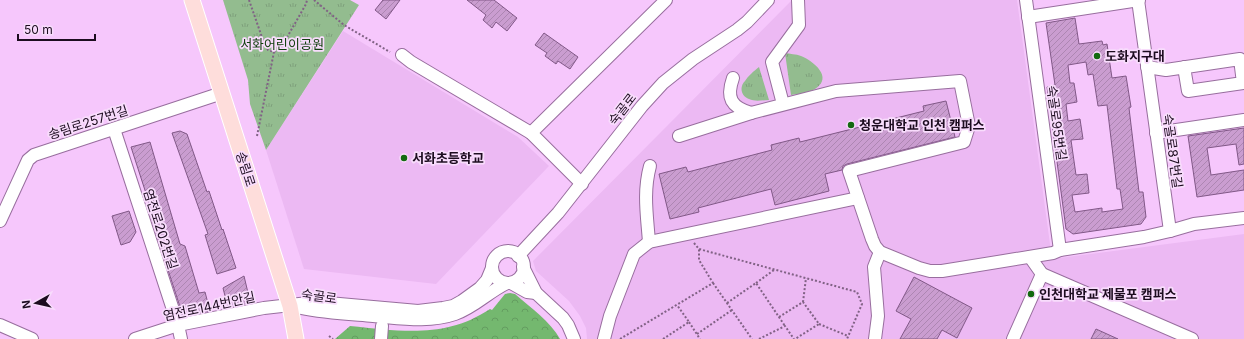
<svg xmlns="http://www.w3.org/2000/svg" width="1244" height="339" viewBox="0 0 1244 339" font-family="Inter,'Noto Sans KR',sans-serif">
  <defs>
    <pattern id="grass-tufts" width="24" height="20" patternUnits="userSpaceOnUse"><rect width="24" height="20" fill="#93bc8f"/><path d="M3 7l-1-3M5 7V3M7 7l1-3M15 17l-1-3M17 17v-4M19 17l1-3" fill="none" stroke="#7ea07b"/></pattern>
    <pattern id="forest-crowns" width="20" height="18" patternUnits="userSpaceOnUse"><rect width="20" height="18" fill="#74b86f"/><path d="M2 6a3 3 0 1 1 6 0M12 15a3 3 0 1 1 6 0" fill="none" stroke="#649d60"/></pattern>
    <pattern id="building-hatch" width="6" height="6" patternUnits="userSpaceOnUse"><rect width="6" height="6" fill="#ca9dd0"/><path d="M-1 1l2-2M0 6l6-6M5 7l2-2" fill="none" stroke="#ad86b2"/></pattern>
  </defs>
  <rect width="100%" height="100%" fill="#f6c7fc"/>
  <g fill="#ecb9f3">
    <path d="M 792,0 L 1017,0 L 1052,259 L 1244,234 L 1244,339 L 587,339 L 586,328 L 580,316 L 569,301 L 536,271 L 533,261 Z"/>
    <path d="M 343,31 L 518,137 L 549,166 L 436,284 L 304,269 L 266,150 Z"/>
  </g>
  <g fill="url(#grass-tufts)">
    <path d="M 223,0 L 350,0 L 359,5 L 266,150 L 250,104 L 248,80 Z"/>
    <path d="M 785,53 C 790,54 796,54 801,56 C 813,61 834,77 815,89 C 808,93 799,94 791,95 Z"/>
    <path d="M 759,67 L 769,100 C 763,100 755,102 749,99 C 741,96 739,87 745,81 C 748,76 754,71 759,67 Z"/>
  </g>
  <path fill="url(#forest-crowns)" d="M 510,293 L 515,294 C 530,307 551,322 560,339 L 335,339 L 350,326 C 401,331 445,339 490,309 L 492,310 L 505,294 Z"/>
  <g fill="url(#building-hatch)" stroke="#815887" fill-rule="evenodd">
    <path d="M 383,0 L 400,0 L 386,19 L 375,10 Z"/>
    <path d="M 467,0 L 494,0 L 517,18 L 507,31 L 496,22 L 492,28 L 483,20 L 486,15 Z"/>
    <path d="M 1075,18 L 1079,44 L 1102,41 L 1103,45 L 1107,44 L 1112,78 L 1126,76 L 1131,107 L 1129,108 L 1139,192 L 1143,192 L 1146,217 L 1141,224 L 1073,234 L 1066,229 L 1047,87 L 1055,85 L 1046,23 ZM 1086,62 L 1088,75 L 1093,74 L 1098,106 L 1107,105 L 1117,189 L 1120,189 L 1123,209 L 1102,212 L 1102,208 L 1075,212 L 1072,195 L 1089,193 L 1087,174 L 1076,175 L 1071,140 L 1083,139 L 1080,119 L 1068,121 L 1066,104 L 1077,102 L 1074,83 L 1070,83 L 1068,65 Z"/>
    <path d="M 544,33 L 578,57 L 570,69 L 558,61 L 556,64 L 545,56 L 547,53 L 535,45 Z"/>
    <path d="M 946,101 L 955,137 L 847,164 L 843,166 L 842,170 L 825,174 L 829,191 L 775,205 L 771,189 L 698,208 L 699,212 L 670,219 L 659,174 L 686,167 L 688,172 L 772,150 L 771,145 L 799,138 L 800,142 L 924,111 L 923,106 Z"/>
    <path d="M 1244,128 L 1244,164 L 1239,165 L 1236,144 L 1207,148 L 1211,175 L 1244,170 L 1244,190 L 1197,197 L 1188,136 Z"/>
    <path d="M 180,131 L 187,134 L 207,192 L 209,191 L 222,230 L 223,229 L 236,268 L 217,274 L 205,235 L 208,234 L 172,133 Z"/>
    <path d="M 150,142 L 180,244 L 185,246 L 199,293 L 205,292 L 210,311 L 183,316 L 156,233 L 150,213 L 152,212 L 131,147 Z"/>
    <path d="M 129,211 L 136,232 L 130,242 L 121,245 L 112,216 Z"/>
    <path d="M 244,276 L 249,297 L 245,304 L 228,308 L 223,288 Z"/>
    <path d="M 914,277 L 972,308 L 957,338 L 942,330 L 937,339 L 900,339 L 911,319 L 896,311 Z"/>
    <path d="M 1096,329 L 1118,339 L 1091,339 Z"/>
  </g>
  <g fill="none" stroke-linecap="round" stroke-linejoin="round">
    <g stroke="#986e9e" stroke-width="14">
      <g id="minor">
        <path d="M 1026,0 L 1060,250"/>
        <path d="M 1138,0 L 1170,231 L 1194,224 L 1244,218"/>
        <path d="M 1028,17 L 1139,0"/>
        <path d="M 402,55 L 411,62 L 531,133 L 582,184"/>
        <path d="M 1147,67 L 1166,70 L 1240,59 L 1243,83 L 1188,91 L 1184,67"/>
        <path d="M 733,78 C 726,98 731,107 751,113"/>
        <path d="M 783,104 L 772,62 L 799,25 L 798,0"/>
        <path d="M 114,129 L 178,325 L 181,339"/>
        <path d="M 531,133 L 666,0"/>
        <path d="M 1156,133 L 1244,120"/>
        <path d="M 679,136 L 751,113 L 836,91 L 960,81 L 969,126 L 964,142 L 849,171 L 872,239 L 875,246 L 880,252 L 919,268 L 930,271 L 942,271 L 1053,253 L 1060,250 L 1144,237 L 1170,231"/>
        <path d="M 0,221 L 28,160 L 34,155 L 222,93"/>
        <path d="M 649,242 C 647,215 643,192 650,166"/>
        <circle cx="508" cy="267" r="16"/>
        <path d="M 518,256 L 558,213 L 642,106 L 663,83 L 693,59 L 737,30 L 747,22 L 768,0"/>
        <path d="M 1030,257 L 1042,274 L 1192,339"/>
        <path d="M 523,267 L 536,293 L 563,318 L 568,325 L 574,339"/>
        <path d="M 511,283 L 527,292 L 536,293"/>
        <path d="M 301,308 C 325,313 349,314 373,316 C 400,318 429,323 455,314 C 475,307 488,292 507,283"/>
        <path d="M 0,325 L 32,339"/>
        <path d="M 135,339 L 178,325 L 264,308 L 317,302 L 418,311 L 443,308 L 453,306 L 462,301 L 480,288 L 487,280 L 492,268"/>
        <path d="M 381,339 L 382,326"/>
        <path d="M 604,339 L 610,316 L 634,254 L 649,242 L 858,198"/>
        <path d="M 875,339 L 878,316 L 874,267 L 880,252"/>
        <path d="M 1013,339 L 1042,274"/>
      </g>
    </g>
    <g stroke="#fff" stroke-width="17">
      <path id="major" d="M 192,0 L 290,306 L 296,339"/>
    </g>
    <g stroke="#816285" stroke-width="2" stroke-dasharray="2 2" stroke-linecap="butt">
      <path d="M 249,0 L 264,43 L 268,50 L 274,52 L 281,48 L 306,4 L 307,0"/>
      <path d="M 314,0 L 344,25 L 390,52"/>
      <path d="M 257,136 L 274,52"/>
      <path d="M 694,243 L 699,249 L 857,292 L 862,304 L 847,339"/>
      <path d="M 713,283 L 752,339"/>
      <path d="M 756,283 L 774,270"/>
      <path d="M 803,302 L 806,278"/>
      <path d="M 727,303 L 756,283 L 785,326"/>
      <path d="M 779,317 L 803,302 L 819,324 L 795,339"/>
      <path d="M 689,322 L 700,339"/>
      <path d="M 819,324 L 848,336"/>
      <path d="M 697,334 L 732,310"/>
      <path d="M 329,336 L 333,339"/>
      <path d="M 620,339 L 713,283 L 699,260 L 699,249"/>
      <path d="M 663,339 L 689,322 L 677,305"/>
      <path d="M 759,339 L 785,326 L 794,339"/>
    </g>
    <use href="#minor" stroke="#fff" stroke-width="12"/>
    <use href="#major" stroke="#fedddb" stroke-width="15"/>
  </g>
  <g fill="#12690f" stroke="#f8dcfc" stroke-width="1.5">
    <circle cx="1097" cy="56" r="4"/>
    <circle cx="851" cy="125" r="4"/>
    <circle cx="404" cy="158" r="4"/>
    <circle cx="1031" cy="294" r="4"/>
  </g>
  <g text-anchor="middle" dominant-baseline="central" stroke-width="3.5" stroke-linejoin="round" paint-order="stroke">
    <g font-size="13" fill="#11400e" stroke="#f8dcfc">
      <text x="282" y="44">서화어린이공원</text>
    </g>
    <g font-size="13" font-weight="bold" fill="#1c0c1f" stroke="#f8dcfc" text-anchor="start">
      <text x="1105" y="56">도화지구대</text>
      <text x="859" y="125">청운대학교 인천 캠퍼스</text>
      <text x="412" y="158">서화초등학교</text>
      <text x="1039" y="294">인천대학교 제물포 캠퍼스</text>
    </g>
    <g font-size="13" fill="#1c0c1f" stroke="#f8dcfc">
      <text transform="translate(622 109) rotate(-52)">숙골로</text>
      <text transform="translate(88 122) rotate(-18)">송림로257번길</text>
      <text transform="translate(1057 123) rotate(82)">숙골로95번길</text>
      <text transform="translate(1173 151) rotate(82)">숙골로87번길</text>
      <text transform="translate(246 169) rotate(72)">송림로</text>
      <text transform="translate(161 229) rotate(72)">염전로202번길</text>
      <text transform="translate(319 296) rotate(8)">숙골로</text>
      <text transform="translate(209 306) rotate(-12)">염전로144번안길</text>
    </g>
  </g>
  <g transform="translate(36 303) rotate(262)" stroke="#f8dcfc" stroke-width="3" paint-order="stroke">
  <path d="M0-3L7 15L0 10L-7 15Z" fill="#1c0c1f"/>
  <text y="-6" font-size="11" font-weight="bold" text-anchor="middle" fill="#1c0c1f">N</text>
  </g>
  <path d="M18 34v6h77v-6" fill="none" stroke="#1c0c1f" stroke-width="2"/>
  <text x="24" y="34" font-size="12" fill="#1c0c1f" stroke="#f8dcfc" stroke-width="3" paint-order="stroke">50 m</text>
</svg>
